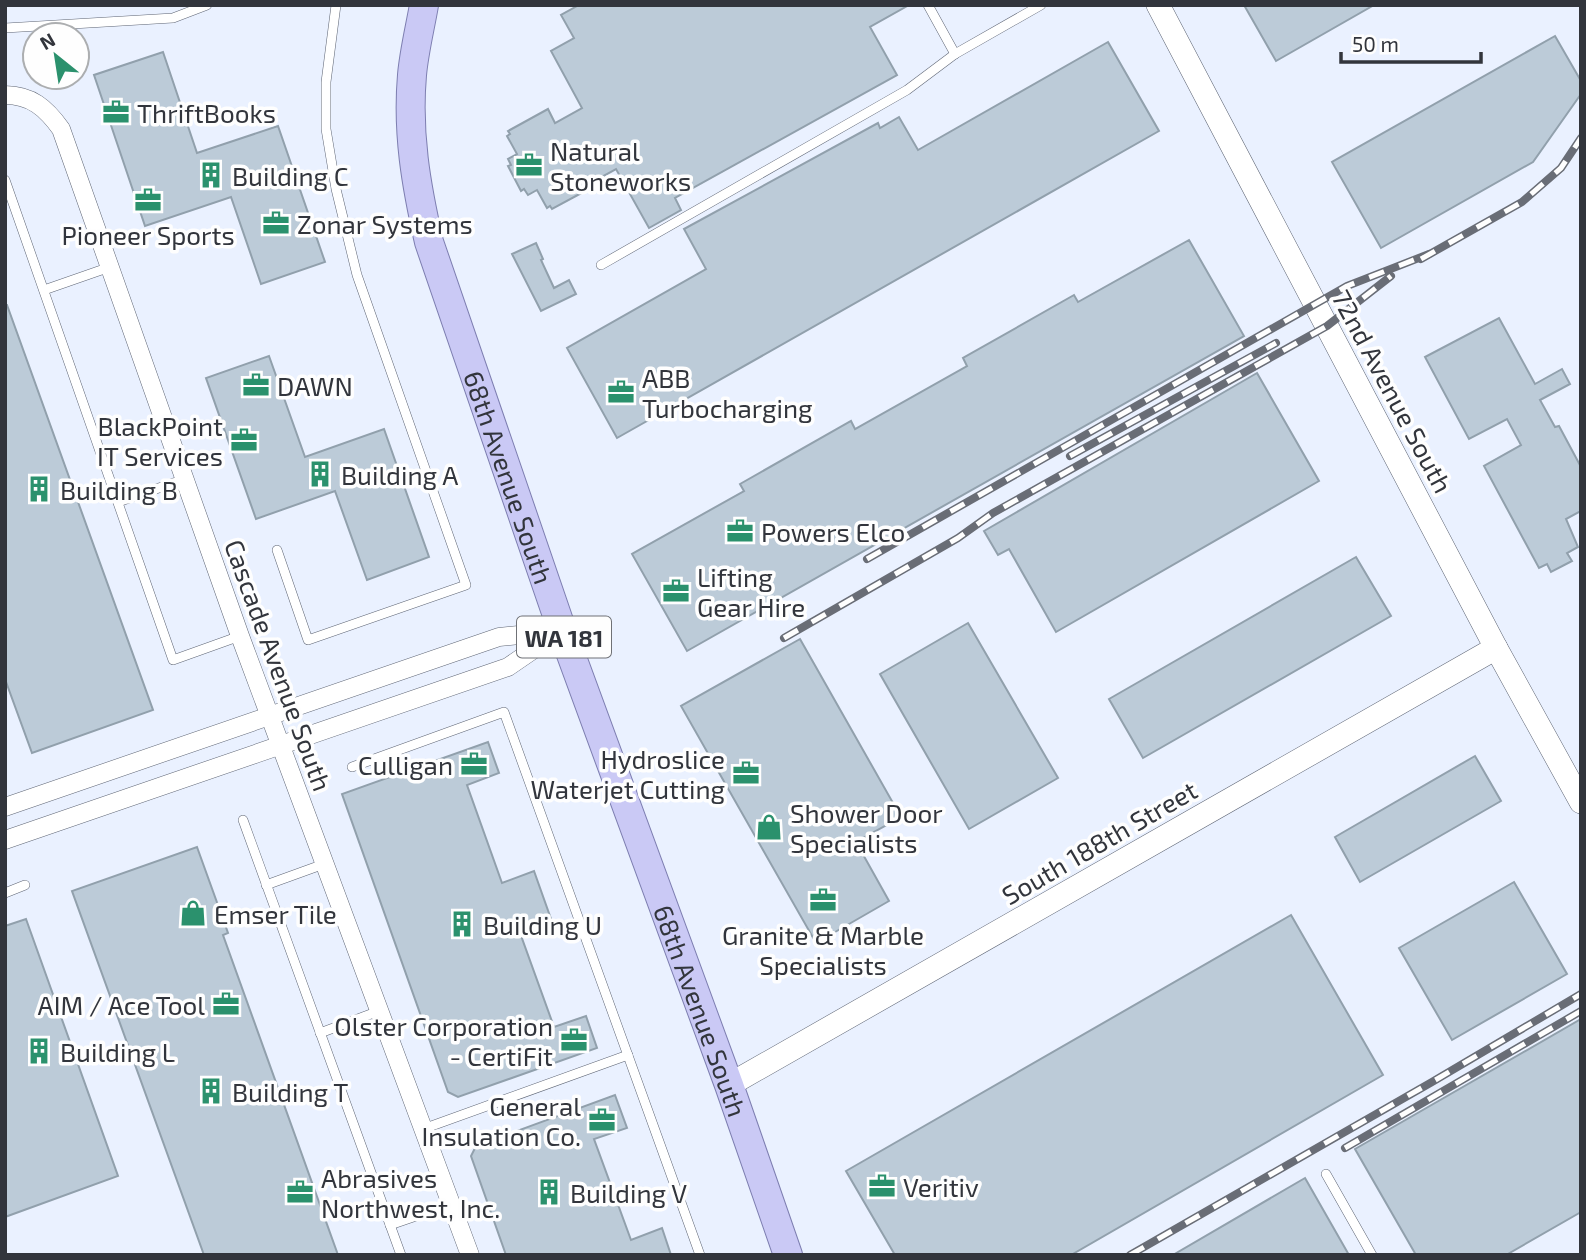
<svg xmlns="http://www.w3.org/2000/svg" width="1586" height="1260" viewBox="0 0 1586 1260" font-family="'Exo 2',sans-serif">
  <rect width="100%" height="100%" fill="#eaf1ff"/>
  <g fill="#bccbd8" stroke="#91a0ac" stroke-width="2">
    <path d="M 579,5 L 909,5 L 870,27 L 897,75 L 675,198 L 681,210 L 649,228 L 616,169 L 587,185 L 589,189 L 552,209 L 550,206 L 547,208 L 537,190 L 528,195 L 524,189 L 521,191 L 508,166 L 511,165 L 508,159 L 517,154 L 507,136 L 510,134 L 508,131 L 548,109 L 555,123 L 582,108 L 551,51 L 574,38 L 561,15 Z"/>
    <path d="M 1244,5 L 1374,5 L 1276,61 Z"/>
    <path d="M 1555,36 L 1581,81 L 1581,94 L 1533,162 L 1381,248 L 1332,162 Z"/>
    <path d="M 1108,42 L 1159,131 L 617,438 L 567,348 L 706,269 L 684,229 L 878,123 L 880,128 L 899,117 L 918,150 Z"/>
    <path d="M 163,52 L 197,153 L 278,126 L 325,262 L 261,284 L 231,197 L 145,226 L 94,75 Z"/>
    <path d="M 1189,240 L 1244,336 L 687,651 L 632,554 L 744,491 L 740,484 L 851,421 L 855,429 L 967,366 L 963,358 L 1074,295 L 1078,302 Z"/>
    <path d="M 536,243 L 543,259 L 541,260 L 554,288 L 569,280 L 576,294 L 541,311 L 512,254 Z"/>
    <path d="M 5,305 L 7,305 L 153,710 L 32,753 L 5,679 Z"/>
    <path d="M 1499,318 L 1535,384 L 1562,369 L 1570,384 L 1540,400 L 1555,427 L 1559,426 L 1581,467 L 1581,511 L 1566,519 L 1578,547 L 1567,553 L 1572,561 L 1551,572 L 1547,564 L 1539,568 L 1484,466 L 1521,445 L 1507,419 L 1469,439 L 1425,357 Z"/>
    <path d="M 269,356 L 305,457 L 384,429 L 429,557 L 367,580 L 335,491 L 256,519 L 206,378 Z"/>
    <path d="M 1257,373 L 1319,481 L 1056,632 L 1009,549 L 998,555 L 984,531 Z"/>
    <path d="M 1356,557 L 1391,616 L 1143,758 L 1109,699 Z"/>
    <path d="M 968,623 L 1058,778 L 969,829 L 880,674 Z"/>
    <path d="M 800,639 L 901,817 L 856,842 L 889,901 L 816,943 L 681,706 Z"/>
    <path d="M 488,742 L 499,773 L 467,785 L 502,883 L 534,871 L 551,919 L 519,930 L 554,1027 L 586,1016 L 597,1048 L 458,1097 L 448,1092 L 342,794 Z"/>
    <path d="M 1475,756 L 1501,801 L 1360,882 L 1335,837 Z"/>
    <path d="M 197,847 L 228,933 L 223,935 L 338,1255 L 204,1255 L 72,891 Z"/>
    <path d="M 1514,882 L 1567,974 L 1452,1040 L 1399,948 Z"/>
    <path d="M 1291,915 L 1383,1075 L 1071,1255 L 895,1255 L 846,1171 Z"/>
    <path d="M 26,919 L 118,1176 L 5,1217 L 5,926 Z"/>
    <path d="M 1581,1019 L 1581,1212 L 1506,1255 L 1416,1255 L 1355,1149 Z"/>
    <path d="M 615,1095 L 627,1128 L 594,1139 L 631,1240 L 662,1228 L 671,1255 L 506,1255 L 471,1156 L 476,1146 Z"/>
    <path d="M 1305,1178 L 1349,1255 L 1173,1255 Z"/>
  </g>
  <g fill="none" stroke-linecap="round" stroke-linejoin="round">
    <g stroke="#5f6675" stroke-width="10">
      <g id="service">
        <path d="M 928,5 L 955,54"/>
        <path d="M 5,28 L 173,18 L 207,5"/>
        <path d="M 5,180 L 173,660 L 240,636"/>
        <path d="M 601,265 L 907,90 L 955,54 L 1041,5"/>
        <path d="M 44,290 L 110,267"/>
        <path d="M 118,502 L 185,479"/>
        <path d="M 277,550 L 308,640 L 466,585 L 357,275 L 336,189 L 326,129 L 326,82 L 336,5"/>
        <path d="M 352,767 L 504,712 L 700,1255"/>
        <path d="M 243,820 L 401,1255"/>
        <path d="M 266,885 L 324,864"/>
        <path d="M 5,893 L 25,885"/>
        <path d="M 320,1033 L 379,1011"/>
        <path d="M 423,1129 L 628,1055"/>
        <path d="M 1326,1174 L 1372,1255"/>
        <path d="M 390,1225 L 451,1204"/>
      </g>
    </g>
    <g stroke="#5f6675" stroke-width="19">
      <g id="minor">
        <path d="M 5,95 C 31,95 46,108 61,129 L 240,636 L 470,1255"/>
        <path d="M 5,807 L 499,637 L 558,631"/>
        <path d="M 5,840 L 508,667 L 562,630"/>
      </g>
    </g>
    <g stroke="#5f6675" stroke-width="24">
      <g id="tertiary">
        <path d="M 1158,5 L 1496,648 L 1581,802"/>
        <path d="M 729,1085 L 1496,648"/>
      </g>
    </g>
    <g stroke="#7d7eb0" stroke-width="30">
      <g id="primary">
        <path id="s1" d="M 424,5 C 420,28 414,52 412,75 C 407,133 416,185 429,242 L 562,630 L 729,1085 L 788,1255"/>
      </g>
    </g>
    <use href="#service" stroke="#fff" stroke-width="9"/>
    <use href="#minor" stroke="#fff" stroke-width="18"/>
    <use href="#tertiary" stroke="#fff" stroke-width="23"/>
    <use href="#primary" stroke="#cac9f5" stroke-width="28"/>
    <g stroke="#696d76" stroke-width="8">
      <g id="rail">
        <path d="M 1421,259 L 1522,202 L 1561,168 L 1581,138"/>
        <path d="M 1070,456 L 1276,343"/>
        <path d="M 867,559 L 1347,286 L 1429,254"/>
        <path d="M 784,638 L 958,538 L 993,513 L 1327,326 L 1391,276"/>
        <path d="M 1345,1148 L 1581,1011"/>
        <path d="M 1130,1255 L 1432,1082 L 1581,994"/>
      </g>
    </g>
    <use href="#rail" stroke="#fefefe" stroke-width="5" stroke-dasharray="16" stroke-linecap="butt"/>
  </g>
  <defs>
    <g id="office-bare" transform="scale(2.1)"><path d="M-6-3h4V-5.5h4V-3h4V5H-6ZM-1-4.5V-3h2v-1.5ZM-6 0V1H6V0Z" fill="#2b916d" stroke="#fefefe" stroke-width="2.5" paint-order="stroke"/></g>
    <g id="building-bare" transform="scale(2.1)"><path d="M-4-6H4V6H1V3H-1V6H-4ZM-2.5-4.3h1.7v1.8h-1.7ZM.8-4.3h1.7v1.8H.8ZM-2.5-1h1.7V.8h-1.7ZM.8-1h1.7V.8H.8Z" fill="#2b916d" stroke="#fefefe" stroke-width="2.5" paint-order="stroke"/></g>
    <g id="shop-bare" transform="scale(2.1)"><path d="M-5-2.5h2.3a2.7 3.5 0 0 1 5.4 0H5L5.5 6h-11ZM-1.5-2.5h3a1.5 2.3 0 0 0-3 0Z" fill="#2b916d" stroke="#fefefe" stroke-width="2.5" paint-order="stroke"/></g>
  </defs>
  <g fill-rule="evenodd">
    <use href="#office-bare" x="116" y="112"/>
    <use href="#office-bare" x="529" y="165"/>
    <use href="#building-bare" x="211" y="175"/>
    <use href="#office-bare" x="148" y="200"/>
    <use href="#office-bare" x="276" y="223"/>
    <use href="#office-bare" x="256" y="385"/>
    <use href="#office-bare" x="621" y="392"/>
    <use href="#office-bare" x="244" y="440"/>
    <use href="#building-bare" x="320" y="474"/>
    <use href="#building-bare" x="39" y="489"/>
    <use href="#office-bare" x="740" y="531"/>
    <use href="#office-bare" x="676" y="591"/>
    <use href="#office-bare" x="474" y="764"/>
    <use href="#office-bare" x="746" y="773"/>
    <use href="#shop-bare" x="769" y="827"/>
    <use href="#office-bare" x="823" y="900"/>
    <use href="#shop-bare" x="193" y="913"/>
    <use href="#building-bare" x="462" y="924"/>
    <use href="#office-bare" x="226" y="1004"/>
    <use href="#office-bare" x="574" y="1040"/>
    <use href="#building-bare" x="39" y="1051"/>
    <use href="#building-bare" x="211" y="1091"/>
    <use href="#office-bare" x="602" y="1120"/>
    <use href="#office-bare" x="882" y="1186"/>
    <use href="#office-bare" x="300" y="1192"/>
    <use href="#building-bare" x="549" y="1192"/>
  </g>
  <g text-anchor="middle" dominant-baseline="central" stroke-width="7" stroke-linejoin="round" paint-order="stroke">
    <rect fill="#fefefe" stroke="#6f7176" stroke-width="2" x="517" y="616.5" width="94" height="41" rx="5"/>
    <g font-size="24" font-weight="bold" fill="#32353c">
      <text x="564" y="637">WA 181</text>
    </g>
    <g font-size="26" fill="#32353c" stroke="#fefefe" text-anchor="start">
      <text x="137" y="112">ThriftBooks</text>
      <text x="550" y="150">Natural<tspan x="550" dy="30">Stoneworks</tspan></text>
      <text x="232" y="175">Building C</text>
      <text x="297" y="223">Zonar Systems</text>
      <text x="148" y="234" text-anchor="middle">Pioneer Sports</text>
      <text x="642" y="377">ABB<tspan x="642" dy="30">Turbocharging</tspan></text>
      <text x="277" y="385">DAWN</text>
      <text x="223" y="425" text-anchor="end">BlackPoint<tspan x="223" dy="30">IT Services</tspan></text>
      <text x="341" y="474">Building A</text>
      <text x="60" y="489">Building B</text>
      <text x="761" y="531">Powers Elco</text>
      <text x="697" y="576">Lifting<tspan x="697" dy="30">Gear Hire</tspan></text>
      <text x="725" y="758" text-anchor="end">Hydroslice<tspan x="725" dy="30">Waterjet Cutting</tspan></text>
      <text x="453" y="764" text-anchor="end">Culligan</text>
      <text x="790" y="812">Shower Door<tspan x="790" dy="30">Specialists</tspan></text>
      <text x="214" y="913">Emser Tile</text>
      <text x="483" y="924">Building U</text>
      <text x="823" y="934" text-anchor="middle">Granite &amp; Marble<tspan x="823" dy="30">Specialists</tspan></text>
      <text x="205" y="1004" text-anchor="end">AIM / Ace Tool</text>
      <text x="553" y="1025" text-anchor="end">Olster Corporation<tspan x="553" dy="30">- CertiFit</tspan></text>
      <text x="60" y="1051">Building L</text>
      <text x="232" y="1091">Building T</text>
      <text x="581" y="1105" text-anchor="end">General<tspan x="581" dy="30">Insulation Co.</tspan></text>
      <text x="321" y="1177">Abrasives<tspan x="321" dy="30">Northwest, Inc.</tspan></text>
      <text x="903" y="1186">Veritiv</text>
      <text x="570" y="1192">Building V</text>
    </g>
    <g font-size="26" fill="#32353c" stroke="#fefefe">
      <text transform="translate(1393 391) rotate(62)">72nd Avenue South</text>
      <text stroke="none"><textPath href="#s1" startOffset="488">68th Avenue South</textPath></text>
      <text transform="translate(279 665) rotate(70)">Cascade Avenue South</text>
      <text transform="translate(1099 842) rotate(-30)">South 188th Street</text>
      <text stroke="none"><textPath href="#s1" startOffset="1055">68th Avenue South</textPath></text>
    </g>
  </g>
  <rect width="1586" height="1260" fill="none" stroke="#32353c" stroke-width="14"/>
  <g transform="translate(56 56) rotate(330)"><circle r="33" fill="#fefefe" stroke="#acaeb0" stroke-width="2"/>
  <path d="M0-5L12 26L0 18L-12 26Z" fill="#2b916d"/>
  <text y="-10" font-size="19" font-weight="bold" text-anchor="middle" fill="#32353c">N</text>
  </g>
  <path d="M1341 52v10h140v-10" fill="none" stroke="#32353c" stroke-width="3.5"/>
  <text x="1352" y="52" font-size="21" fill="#32353c" stroke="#fefefe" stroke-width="5" paint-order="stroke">50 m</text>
</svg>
